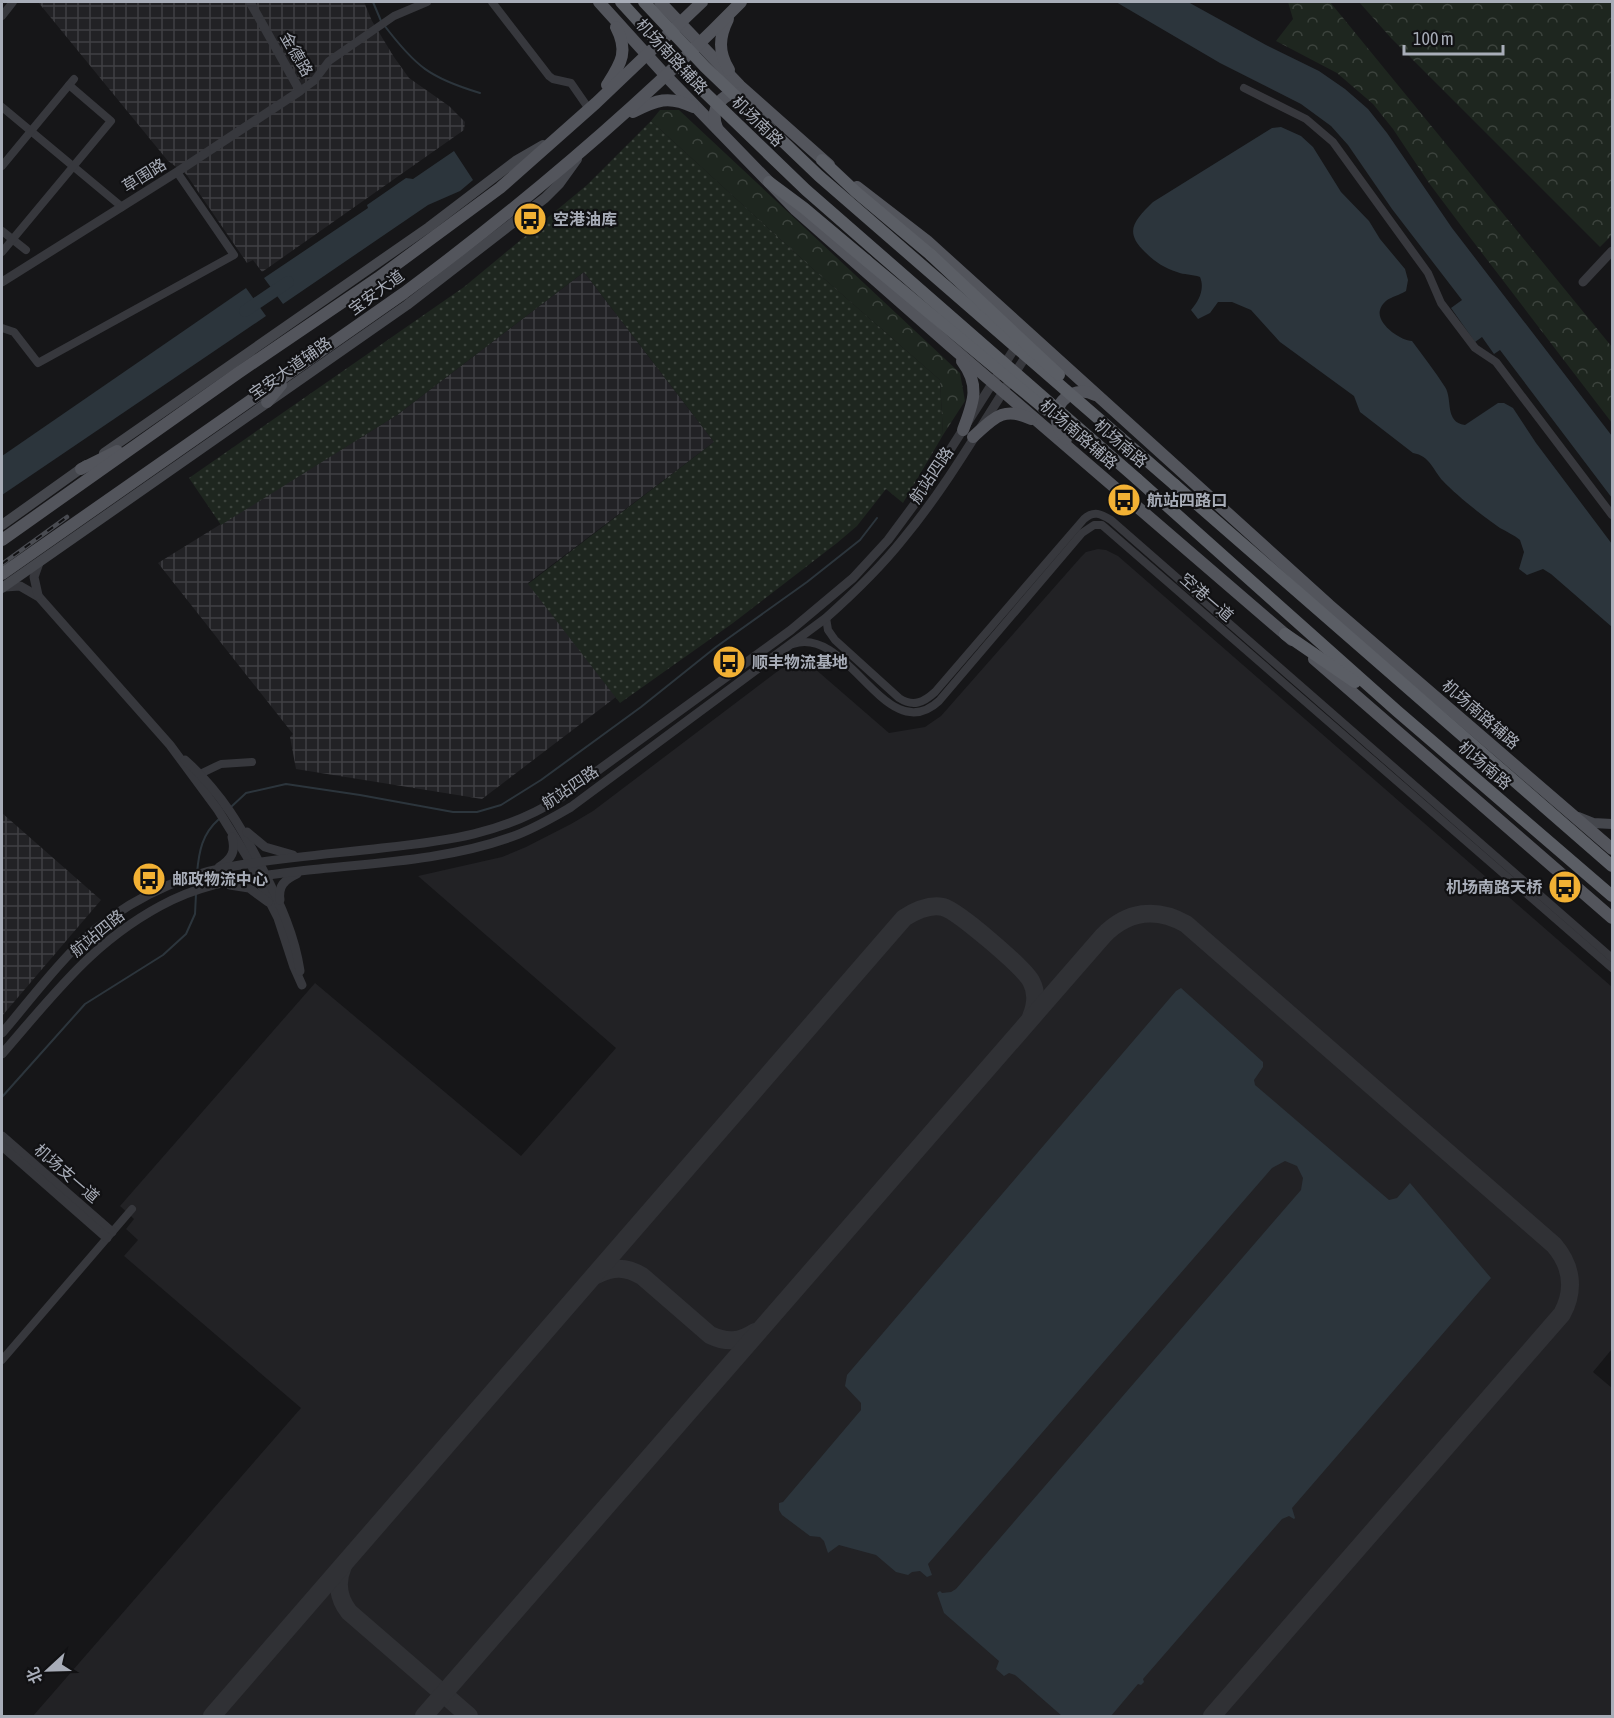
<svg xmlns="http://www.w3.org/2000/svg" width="1614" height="1718" viewBox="0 0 1614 1718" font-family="'Asap Condensed','Noto Sans SC',sans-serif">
  <defs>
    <pattern id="industrial-grid" width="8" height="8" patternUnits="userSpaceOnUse" patternTransform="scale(1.5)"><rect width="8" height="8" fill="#222225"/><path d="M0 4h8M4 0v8" fill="none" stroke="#3f3f43"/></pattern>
    <pattern id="grass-dots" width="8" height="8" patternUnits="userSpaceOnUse" patternTransform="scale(1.5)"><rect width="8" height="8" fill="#1e261f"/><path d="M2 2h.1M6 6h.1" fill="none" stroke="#3c433d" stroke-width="1.8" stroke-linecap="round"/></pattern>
    <pattern id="forest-crowns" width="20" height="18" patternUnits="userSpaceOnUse" patternTransform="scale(1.5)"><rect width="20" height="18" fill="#1e261f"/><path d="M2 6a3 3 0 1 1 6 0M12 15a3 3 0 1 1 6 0" fill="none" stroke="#3c433d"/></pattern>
  </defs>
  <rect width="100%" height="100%" fill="#161618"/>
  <path fill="#222225" d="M 1098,549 L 1106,550 L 1118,556 L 1612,987 L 1612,1349 L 1593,1372 L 1612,1388 L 1612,1716 L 33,1716 L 301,1408 L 124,1256 L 138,1240 L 126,1229 L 134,1219 L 120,1206 L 315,983 L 521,1156 L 616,1048 L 418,876 L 502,857 L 526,847 L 571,824 L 593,811 L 799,655 L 889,733 L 925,727 L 941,716 L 1081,557 L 1086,552 Z"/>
  <g fill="url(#industrial-grid)">
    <path d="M 38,2 L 364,2 L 372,21 L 394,57 L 409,78 L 449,106 L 465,122 L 464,130 L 262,272 L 253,260 L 247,263 L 186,174 L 168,161 Z"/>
    <path d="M 584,272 L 714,442 L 528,583 L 616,697 L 482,799 L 296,769 L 290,737 L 293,734 L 158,563 L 397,415 Z"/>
    <path d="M 2,813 L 101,900 L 2,1016 Z"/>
  </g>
  <path fill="url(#grass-dots)" d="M 651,121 L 813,269 L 940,380 L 943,435 L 903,503 L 886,489 L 857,526 L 837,543 L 733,623 L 620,703 L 528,584 L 714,442 L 584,272 L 397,415 L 221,525 L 189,478 L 464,287 L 587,185 Z"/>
  <g fill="url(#forest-crowns)">
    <path d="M 1288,2 L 1330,2 L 1612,347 L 1612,423 L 1459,223 L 1429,183 L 1393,129 L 1373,104 L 1337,73 L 1276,41 L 1293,19 Z"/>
    <path d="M 1359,2 L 1612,2 L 1612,235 L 1600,247 L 1391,38 Z"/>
    <path d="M 660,110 L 679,110 L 960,373 L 965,401 L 943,435 L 940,380 L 813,269 L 651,121 Z"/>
  </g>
  <g fill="#2c353c">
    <path d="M 1116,2 L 1188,2 L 1266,45 L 1319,71 L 1345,89 L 1368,109 L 1387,133 L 1452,228 L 1612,436 L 1612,498 L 1500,350 L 1494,354 L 1482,337 L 1475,342 L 1451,308 L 1462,300 L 1392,209 L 1348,145 L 1331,126 L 1301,104 L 1220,63 Z"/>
    <path d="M 1281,127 L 1301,136 L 1313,147 L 1341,192 L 1369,221 L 1380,239 L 1405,269 L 1408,280 L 1406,291 C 1397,297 1384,297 1380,310 C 1376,324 1401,341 1412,341 C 1423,356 1435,371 1445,387 C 1453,399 1444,422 1465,425 L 1498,403 L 1504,403 L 1513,408 L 1536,443 L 1612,544 L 1612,627 L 1551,574 L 1543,569 L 1527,575 L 1519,569 L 1524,552 L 1520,540 C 1514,535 1507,532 1500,528 C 1484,517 1456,495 1443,481 C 1433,470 1430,456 1413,453 L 1360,412 L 1354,396 L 1280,342 L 1251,310 L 1232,302 L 1218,302 L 1210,313 L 1198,319 L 1191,310 C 1199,301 1205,289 1200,277 C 1192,274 1184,275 1177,272 C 1164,268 1154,261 1145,252 C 1123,231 1135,220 1153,202 L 1272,128 Z"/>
    <path d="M 454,151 L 473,180 L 460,191 L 428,205 L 283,304 L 264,278 L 368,208 L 367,205 L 406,178 L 413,179 Z"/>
    <path d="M 246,288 L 266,316 L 2,495 L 2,456 Z"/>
    <path d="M 1181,988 L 1263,1062 L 1263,1067 L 1254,1080 L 1255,1085 L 1389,1200 L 1397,1198 L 1410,1183 L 1491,1278 L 1292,1508 L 1295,1518 L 1294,1519 L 1289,1516 L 1282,1519 L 1143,1679 L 1144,1682 L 1141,1685 L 1138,1684 L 1111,1716 L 1062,1716 L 1015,1675 L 1009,1673 L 1004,1676 L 996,1669 L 999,1661 L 944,1613 L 937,1593 L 940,1591 L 942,1593 L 951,1592 L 956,1589 L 1301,1190 L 1303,1178 L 1297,1166 L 1285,1161 L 1272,1168 L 928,1564 L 932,1575 L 927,1577 L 920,1571 L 912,1572 L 908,1575 L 896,1572 L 876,1555 L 839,1545 L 828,1553 L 824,1541 L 820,1537 L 810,1536 L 782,1515 L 779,1510 L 779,1503 L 783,1502 L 861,1410 L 861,1403 L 845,1386 L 847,1375 L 1176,991 Z"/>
  </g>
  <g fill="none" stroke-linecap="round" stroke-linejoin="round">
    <g stroke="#2c353c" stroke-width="2">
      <path d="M 373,2 L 381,21"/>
      <path d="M 384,25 C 416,67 430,78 480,93"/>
      <path d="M 231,807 L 246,793 L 286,784 L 360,795 L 453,812 L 477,812 L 501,805 L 541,780 L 641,707 L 716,647 L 807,582 L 860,540 L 877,518"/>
      <path d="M 197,873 C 199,851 202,834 219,819"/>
      <path d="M 2,1097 L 85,1004 L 163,955 L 186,934 L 195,914 L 196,894"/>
    </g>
    <path stroke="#2c353c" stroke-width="12" d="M 245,311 L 288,282"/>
    <g stroke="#303135" stroke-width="18">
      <path d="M 596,1275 C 613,1267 625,1266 642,1276 L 710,1335 C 727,1343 740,1342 755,1332"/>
      <path d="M 343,1566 C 336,1582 338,1598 349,1612 L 469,1716"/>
      <path d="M 212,1716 L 904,918 C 915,911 929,904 943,907 C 958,911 1023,967 1031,981 C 1037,992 1036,1005 1031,1017"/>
      <path d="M 424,1716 L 1103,936 C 1127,911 1156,907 1186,924 L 1554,1245 C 1572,1266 1575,1290 1562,1314 L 1212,1716"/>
    </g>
    <g stroke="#37383d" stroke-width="8">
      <path d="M 492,2 L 549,76 L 553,79 L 571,83 L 589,109"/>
      <path d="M 2,16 L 13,2"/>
      <path d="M 1244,88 L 1306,119 L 1333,142 L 1428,273 L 1441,303 L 1475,348 L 1496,362 L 1612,515"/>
      <path d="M 300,91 L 314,81 L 329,61 L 394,16 L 427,2"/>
      <path d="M 2,107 L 122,207"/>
      <path d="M 2,166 L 74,79"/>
      <path d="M 2,231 L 26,250"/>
      <path d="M 2,252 L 111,121 L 69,85"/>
      <path d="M 2,328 L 14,332 L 38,363 L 234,255 L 177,172"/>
      <path d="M 826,618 L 828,630 L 835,640 L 899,698 C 913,707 923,703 935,692 L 1084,519 C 1094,510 1101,514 1111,520 L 1612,958"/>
      <path d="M 793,644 C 849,625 886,750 939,701 L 1082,533 L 1094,525 L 1102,525 L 1612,968"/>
      <path d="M 200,774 L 221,764 L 252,762"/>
      <path d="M 2,1360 L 132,1209"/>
    </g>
    <g stroke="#37383d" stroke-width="9">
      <path d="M 2,282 L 177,172 L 300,91 L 250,2"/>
      <path d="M 1583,282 L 1612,251"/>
      <path d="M 5,587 L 20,586 L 39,597 L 170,745 L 218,810 L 246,855 L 278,918 L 294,967 L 302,985"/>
      <path d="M 38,595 L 34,577 L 39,563"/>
      <path d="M 185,760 C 222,793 242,828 264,872 C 280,903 295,936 300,971"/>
      <path d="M 247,832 L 265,847 L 293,855"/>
      <path d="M 219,867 C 232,859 236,851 232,837"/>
      <path d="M 230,885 L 249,888 L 268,902"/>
      <path d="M 280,900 C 278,886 284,880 297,874"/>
      <path d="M 2,1033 C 28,1003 52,970 81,942 C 120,905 174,877 228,867 C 279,858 330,854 382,848 C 447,841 503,834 560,798 L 791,630 L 853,578 L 888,540 L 922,494 L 1018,343"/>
      <path d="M 2,1054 C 56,992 96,937 172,900 C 212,881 257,876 300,871 C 370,863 444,861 511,837 C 532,830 552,818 571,807 L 826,618 C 854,593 880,568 903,539 C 951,481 987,415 1028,353"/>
      <path d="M 2,1136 L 112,1232"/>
      <path d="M 2,1146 L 107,1238"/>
    </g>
    <g stroke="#45474d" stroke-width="10">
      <path d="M 104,453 L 429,227 L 517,160 L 543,145"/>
      <path d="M 2,525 L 86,465"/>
      <path d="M 2,588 L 407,305 L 545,198 L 559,184 L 577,159"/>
      <path d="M 1578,817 L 1593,823 L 1612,824"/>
    </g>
    <g stroke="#53555c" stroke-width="12">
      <path d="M 599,2 L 666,76 L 796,210 L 948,344 L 1292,640"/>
      <path d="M 660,2 L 740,86 L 829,165"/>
      <path d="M 728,19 C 719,37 718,52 729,70"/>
      <path d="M 607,85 C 621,63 629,52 616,27"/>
      <path d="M 633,112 C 656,100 669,95 693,107"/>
      <path d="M 717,128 C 710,110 720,93 740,93"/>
      <path d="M 857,187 L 927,241 L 1329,605 L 1612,849"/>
      <path d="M 962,361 C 981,386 973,403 963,430"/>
      <path d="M 267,402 L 281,385"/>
      <path d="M 973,437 C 993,419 1003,405 1031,419"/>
      <path d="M 1066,439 C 1062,434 1058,428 1057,422 C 1053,400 1076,385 1095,395"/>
      <path d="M 81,469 L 117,451"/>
      <path d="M 2,540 L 238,373 L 378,278 L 500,188 L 596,103 L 702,2"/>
      <path d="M 2,574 L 404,293 C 525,203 635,110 741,2"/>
      <path d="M 1314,659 L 1612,918"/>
    </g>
    <g stroke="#5b5e65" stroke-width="12">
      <path d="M 822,160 L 856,192 L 931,255"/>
      <path d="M 769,182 L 804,208 L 867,261"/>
      <path d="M 1137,479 L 1397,711 L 1612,896"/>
      <path d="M 1175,485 L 1612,866"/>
      <path d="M 1285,634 L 1355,682"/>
    </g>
    <g stroke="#4a4c52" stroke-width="4.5">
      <path id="rail" d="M 2,564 L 67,517"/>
    </g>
    <use href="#rail" stroke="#111113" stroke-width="2" stroke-dasharray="7" stroke-linecap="butt"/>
    <g stroke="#5b5e65" stroke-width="12">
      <path d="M 621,2 L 694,82 L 806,190 L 1137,479"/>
      <path d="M 644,2 L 705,67 L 819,176 L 1175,485"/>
      <path d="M 931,255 L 1059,375"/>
      <path d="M 867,261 L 1046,410"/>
    </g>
  </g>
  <defs>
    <g id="bus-disc" transform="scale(1.725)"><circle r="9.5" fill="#f2b134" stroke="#111113"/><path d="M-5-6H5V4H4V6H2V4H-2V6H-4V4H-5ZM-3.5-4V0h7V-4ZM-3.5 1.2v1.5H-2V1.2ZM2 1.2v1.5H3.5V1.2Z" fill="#111"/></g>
  </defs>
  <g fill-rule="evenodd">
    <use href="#bus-disc" x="530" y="219"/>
    <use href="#bus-disc" x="1124" y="500"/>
    <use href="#bus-disc" x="729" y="662"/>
    <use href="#bus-disc" x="149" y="879"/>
    <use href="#bus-disc" x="1565" y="887"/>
  </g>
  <g text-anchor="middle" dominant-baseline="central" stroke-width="4.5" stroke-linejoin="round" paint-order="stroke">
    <g font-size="16" fill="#a8adb8" stroke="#111113">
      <text transform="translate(297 54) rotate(60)">金德路</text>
      <text transform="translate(672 56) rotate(47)">机场南路辅路</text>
      <text transform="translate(758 121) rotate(44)">机场南路</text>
      <text transform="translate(144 175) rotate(-32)">草围路</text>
      <text transform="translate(376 292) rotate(-36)">宝安大道</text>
      <text transform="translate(290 368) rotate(-35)">宝安大道辅路</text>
      <text transform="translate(1079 434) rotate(41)">机场南路辅路</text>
      <text transform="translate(1121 443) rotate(41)">机场南路</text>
      <text transform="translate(931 475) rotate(-56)">航站四路</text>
      <text transform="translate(1207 597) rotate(41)">空港一道</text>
      <text transform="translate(1481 714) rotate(41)">机场南路辅路</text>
      <text transform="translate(1485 765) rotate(41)">机场南路</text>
      <text transform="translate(570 787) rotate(-34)">航站四路</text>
      <text transform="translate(97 933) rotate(-39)">航站四路</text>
      <text transform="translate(67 1173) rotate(41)">机场支一道</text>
    </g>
    <g font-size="16" font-weight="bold" fill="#a8adb8" stroke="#111113" text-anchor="start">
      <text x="553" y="219">空港油库</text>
      <text x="1147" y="500">航站四路口</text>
      <text x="752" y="662">顺丰物流基地</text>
      <text x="172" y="879">邮政物流中心</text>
      <text x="1542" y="887" text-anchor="end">机场南路天桥</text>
    </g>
  </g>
  <rect width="1614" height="1718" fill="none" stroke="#a8adb8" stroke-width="6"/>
  <g transform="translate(48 1670) rotate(248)" stroke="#111113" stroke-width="4.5" paint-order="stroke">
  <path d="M0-4.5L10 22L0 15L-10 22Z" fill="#a8adb8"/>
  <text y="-9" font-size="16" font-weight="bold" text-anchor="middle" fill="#a8adb8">北</text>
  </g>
  <path d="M1404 45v9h99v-9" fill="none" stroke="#a8adb8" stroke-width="3"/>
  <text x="1413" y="45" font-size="18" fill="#a8adb8" stroke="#111113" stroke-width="4.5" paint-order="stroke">100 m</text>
</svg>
